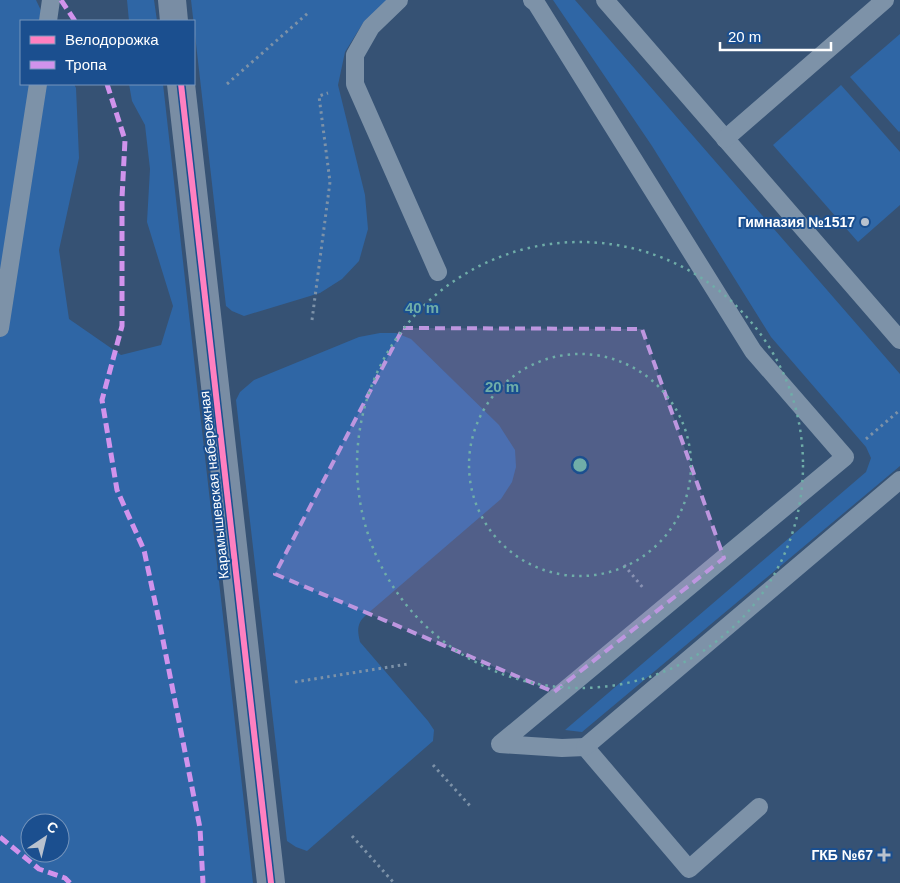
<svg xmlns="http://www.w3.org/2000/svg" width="900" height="883" viewBox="0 0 900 883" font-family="Helvetica,sans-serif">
  <rect width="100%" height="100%" fill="#365274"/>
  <g fill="#2f66a5" fill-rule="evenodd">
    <path d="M 0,0 L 36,0 L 46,21 L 21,21 L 21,84 L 74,84 L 76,88 L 79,158 L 59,250 L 69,319 L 121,355 L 161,345 L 173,306 L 147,222 L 150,169 L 145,125 L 132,101 L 129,84 L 163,84 L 253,883 L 0,883 ZM 30,823 L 60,823 L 60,853 L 30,853 Z"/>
    <path d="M 127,0 L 154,0 L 157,21 L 129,21 Z"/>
    <path d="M 191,0 L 388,0 L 363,23 L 345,52 L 338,85 L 365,195 L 368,229 L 359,261 L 342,279 L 320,293 L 244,316 L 232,311 L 226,306 Z"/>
    <path d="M 553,0 L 575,0 L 900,374 L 900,466 L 582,732 L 565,730 L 866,472 L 871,458 L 866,447 L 771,337 L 652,146 Z"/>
    <path d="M 900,34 L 900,131 L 899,132 L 850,77 Z"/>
    <path d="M 841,85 L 900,152 L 900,205 L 858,242 L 773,145 Z"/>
    <path d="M 380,333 L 396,333 L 411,339 L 499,425 L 515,450 L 516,467 L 512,482 L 501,499 L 366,615 C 357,623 357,630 360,642 L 428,721 L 434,730 L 433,741 L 307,851 L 296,847 L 287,841 L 236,400 L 240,392 L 254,380 L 359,337 Z"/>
  </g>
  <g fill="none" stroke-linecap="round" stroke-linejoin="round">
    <g stroke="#7d92a8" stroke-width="3" stroke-dasharray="2.5 4" stroke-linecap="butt">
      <path d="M 227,84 L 308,13"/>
      <path d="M 312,320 L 330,182 L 319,96 L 328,93"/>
      <path d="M 866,439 L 900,410"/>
      <path d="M 624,565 L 644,589"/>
      <path d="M 295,682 L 408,664"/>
      <path d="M 433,765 L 472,808"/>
      <path d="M 352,836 L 394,883"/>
    </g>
    <g stroke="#7d92a8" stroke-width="18">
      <path d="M 399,0 L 371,27 L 355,55 L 355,84 L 438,272"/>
      <path d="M 532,0 L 536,3 L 753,351 L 845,457 L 500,744 L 562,748 L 585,747 L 689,869 L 759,807"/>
      <path d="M 605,0 L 900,340"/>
      <path d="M 48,21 L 51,0"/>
      <path d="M 725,139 L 885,0"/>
      <path d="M 0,328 L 38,84"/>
      <path d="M 585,747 L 900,480"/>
    </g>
    <g stroke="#798da4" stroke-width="28">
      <path d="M 172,0 L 174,21"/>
      <path d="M 181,84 L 271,883"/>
    </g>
    <g stroke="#d193ec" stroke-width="5" stroke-dasharray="10 5" stroke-linecap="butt">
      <path d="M 61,0 L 75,21"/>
      <path d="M 107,84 L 125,140 L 122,198 L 122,326 L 102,400 L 117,490 L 144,550 L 161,630 L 200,828 L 203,883"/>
      <path d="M 0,837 L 39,869 L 65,878 L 70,883"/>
    </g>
    <g stroke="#1b4f8f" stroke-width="9">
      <path id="cycleway" d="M 181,84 L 271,883"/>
    </g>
    <use href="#cycleway" stroke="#ff80c0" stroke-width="6"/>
  </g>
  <path fill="#bd96df" fill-opacity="0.2" stroke="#bd96df" stroke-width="4" stroke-dasharray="10 6" stroke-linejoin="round" d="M 403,328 L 642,329 L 724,558 L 554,692 L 275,574 Z"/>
  <g fill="none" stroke="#6fada8" stroke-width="2.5" stroke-dasharray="2.5 5">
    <circle cx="580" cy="465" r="111"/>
    <circle cx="580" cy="465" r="223"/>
  </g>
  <g fill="#b9c2ce" stroke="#1b4f8f" stroke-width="2">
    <circle cx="865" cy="222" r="5"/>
    <path d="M881.5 847.5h5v5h5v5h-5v5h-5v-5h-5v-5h5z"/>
  </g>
  <g text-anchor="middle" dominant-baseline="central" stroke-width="4" stroke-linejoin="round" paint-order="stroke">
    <g font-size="14" font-weight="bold" fill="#fff" stroke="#1b4f8f" text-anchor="end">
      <text x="855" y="222">Гимназия №1517</text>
      <text x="873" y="855">ГКБ №67</text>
    </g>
    <g font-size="14" fill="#fff" stroke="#1b4f8f">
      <text transform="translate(214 485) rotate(-96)">Карамышевская набережная</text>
    </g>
  </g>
  <circle cx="580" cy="465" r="8" fill="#6fada8" stroke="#1b4f8f" stroke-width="2.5"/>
  <g font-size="15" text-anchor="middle" font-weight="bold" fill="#6fada8" stroke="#1b4f8f" stroke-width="4" stroke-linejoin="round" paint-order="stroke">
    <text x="422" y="313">40 m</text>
    <text x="502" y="392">20 m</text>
  </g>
  <rect x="20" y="20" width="175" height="65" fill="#1b4f8f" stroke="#7695bc"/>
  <rect x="30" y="36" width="25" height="8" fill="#ff80c0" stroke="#7695bc"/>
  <text x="65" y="45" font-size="15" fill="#ffffff">Велодорожка</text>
  <rect x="30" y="61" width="25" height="8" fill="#d193ec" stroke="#7695bc"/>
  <text x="65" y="70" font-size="15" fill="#ffffff">Тропа</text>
  <g transform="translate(45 838) rotate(35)"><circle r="24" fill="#1b4f8f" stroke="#7695bc"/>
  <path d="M0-4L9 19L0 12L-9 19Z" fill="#b9c2ce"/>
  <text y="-8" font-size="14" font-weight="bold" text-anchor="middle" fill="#ffffff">С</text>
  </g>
  <path d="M720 42v8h111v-8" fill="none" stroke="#ffffff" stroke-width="2.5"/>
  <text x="728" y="42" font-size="15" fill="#ffffff" stroke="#1b4f8f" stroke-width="4" paint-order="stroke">20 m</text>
</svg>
